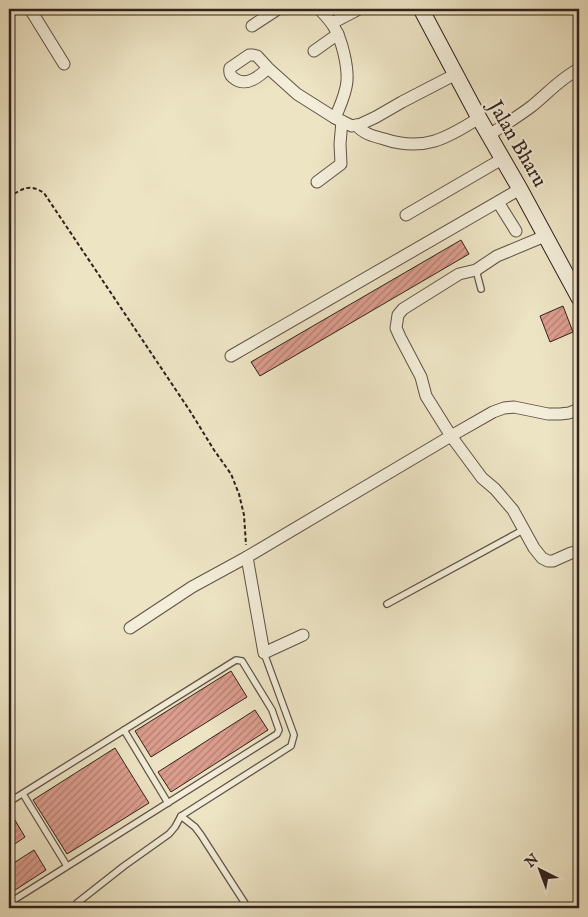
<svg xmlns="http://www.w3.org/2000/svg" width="588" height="917" viewBox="0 0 588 917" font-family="'IM FELL English',serif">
  <defs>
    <pattern id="building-hatch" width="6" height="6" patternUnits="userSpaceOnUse" patternTransform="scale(1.25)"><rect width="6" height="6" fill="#dc9d8e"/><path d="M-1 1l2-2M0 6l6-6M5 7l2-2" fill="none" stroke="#b38073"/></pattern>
  </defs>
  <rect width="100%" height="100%" fill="#ede4c4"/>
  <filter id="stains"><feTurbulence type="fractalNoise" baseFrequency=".004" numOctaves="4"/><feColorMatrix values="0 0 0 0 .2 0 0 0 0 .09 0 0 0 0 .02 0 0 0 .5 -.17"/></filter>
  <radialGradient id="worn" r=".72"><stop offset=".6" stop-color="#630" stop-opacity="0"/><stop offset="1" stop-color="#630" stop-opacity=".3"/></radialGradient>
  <g fill="url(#building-hatch)" stroke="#31211c">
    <path d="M 461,240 L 469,254 L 260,376 L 251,362 Z"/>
    <path d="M 563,306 L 573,332 L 550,342 L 540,316 Z"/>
    <path d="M 231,671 L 247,697 L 151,757 L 135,731 Z"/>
    <path d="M 255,710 L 268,730 L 171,792 L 158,772 Z"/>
    <path d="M 115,748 L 149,803 L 67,854 L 33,800 Z"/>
    <path d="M 9,810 L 25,837 L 9,848 Z"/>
    <path d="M 34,850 L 46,870 L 9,894 L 9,866 Z"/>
  </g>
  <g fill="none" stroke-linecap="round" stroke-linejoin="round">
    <g stroke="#605246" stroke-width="8">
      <g id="lane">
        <path d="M 476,270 L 481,289"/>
        <path d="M 387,604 L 523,530"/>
        <path d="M 124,730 L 168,803"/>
        <path d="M 23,794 L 67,866"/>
        <path d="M 9,802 L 236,660 L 242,661 L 272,710 L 279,730 L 277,734 L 9,903"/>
        <path d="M 181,816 L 195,827 L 201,835 L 248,908"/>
        <path d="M 77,903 L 124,866 L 169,834 L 175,827 L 181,816 L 291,746 L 294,735 L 264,653"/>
      </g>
    </g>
    <g stroke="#605246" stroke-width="13">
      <g id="street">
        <path d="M 30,9 L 64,64"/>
        <path d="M 319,9 C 324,14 330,20 334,27 C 342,40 348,66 347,81 C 346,94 340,106 335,118"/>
        <path d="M 332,23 L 359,9"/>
        <path d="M 252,26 L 278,9"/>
        <path d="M 314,51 L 338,34"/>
        <path d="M 268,68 C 260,76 246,87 235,79 C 230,76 229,73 230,68 L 249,55 L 253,55 L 257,56 L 268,68 L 297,94 L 335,118 L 352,126 L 361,124 L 376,117 L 402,102 L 456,74"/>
        <path d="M 356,125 C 364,134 373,136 384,139 C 423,152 446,139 479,118"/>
        <path d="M 489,135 C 504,125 519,116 532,106 C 548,93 561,78 579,69"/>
        <path d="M 317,182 L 341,164 L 340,144 L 342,121"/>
        <path d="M 498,202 L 516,231"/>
        <path d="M 406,215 L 502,159"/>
        <path d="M 545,236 L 497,256 L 476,270 L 459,274 L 403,309 L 398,315 L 396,328 L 400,337 L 421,377 L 426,396 L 451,436 L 482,478 L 495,489 L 513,510 L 534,548 L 542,558 L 548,561 L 553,561 L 571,553 L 579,551"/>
        <path d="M 231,356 L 520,189"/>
        <path d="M 247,557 L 264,653 L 303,635"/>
        <path d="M 130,628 L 192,587 L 247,557 L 451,436 L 493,412 L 504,408 L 514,407 L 548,414 L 560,414 L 569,413 L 579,409"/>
      </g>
    </g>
    <g stroke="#31211c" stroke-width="17">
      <path id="secondary" d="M 421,9 L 479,118 L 520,189 L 579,298"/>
    </g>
    <path stroke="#31211c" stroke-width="2" stroke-dasharray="4 2.5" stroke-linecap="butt" d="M 9,197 C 22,189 29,183 44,193 L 190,411 L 214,450 L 231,474 L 239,494 L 244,515 L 246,545"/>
    <use href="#lane" stroke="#f3edd9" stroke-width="5.5"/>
    <use href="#street" stroke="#f3edd9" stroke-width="11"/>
    <use href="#secondary" stroke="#f3edd9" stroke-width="15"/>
  </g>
  <g text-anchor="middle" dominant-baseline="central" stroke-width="4.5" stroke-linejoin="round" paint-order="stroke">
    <g font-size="20" fill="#31211c" stroke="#f3edd9">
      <text transform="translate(517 144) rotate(60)">Jalan Bharu</text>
    </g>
  </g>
  <rect width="588" height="917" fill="none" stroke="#ede4c4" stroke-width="30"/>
  <rect x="10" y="10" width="568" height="897" fill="none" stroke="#31211c" stroke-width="2.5"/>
  <rect x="15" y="15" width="558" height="887" fill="none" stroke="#31211c"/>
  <g transform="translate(540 870) rotate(318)" stroke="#f3edd9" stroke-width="4" paint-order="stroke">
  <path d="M0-4L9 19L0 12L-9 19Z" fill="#31211c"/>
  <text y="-8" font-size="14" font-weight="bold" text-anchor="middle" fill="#31211c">N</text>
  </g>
  <rect width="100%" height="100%" filter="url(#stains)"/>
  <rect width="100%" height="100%" fill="url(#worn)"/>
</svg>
